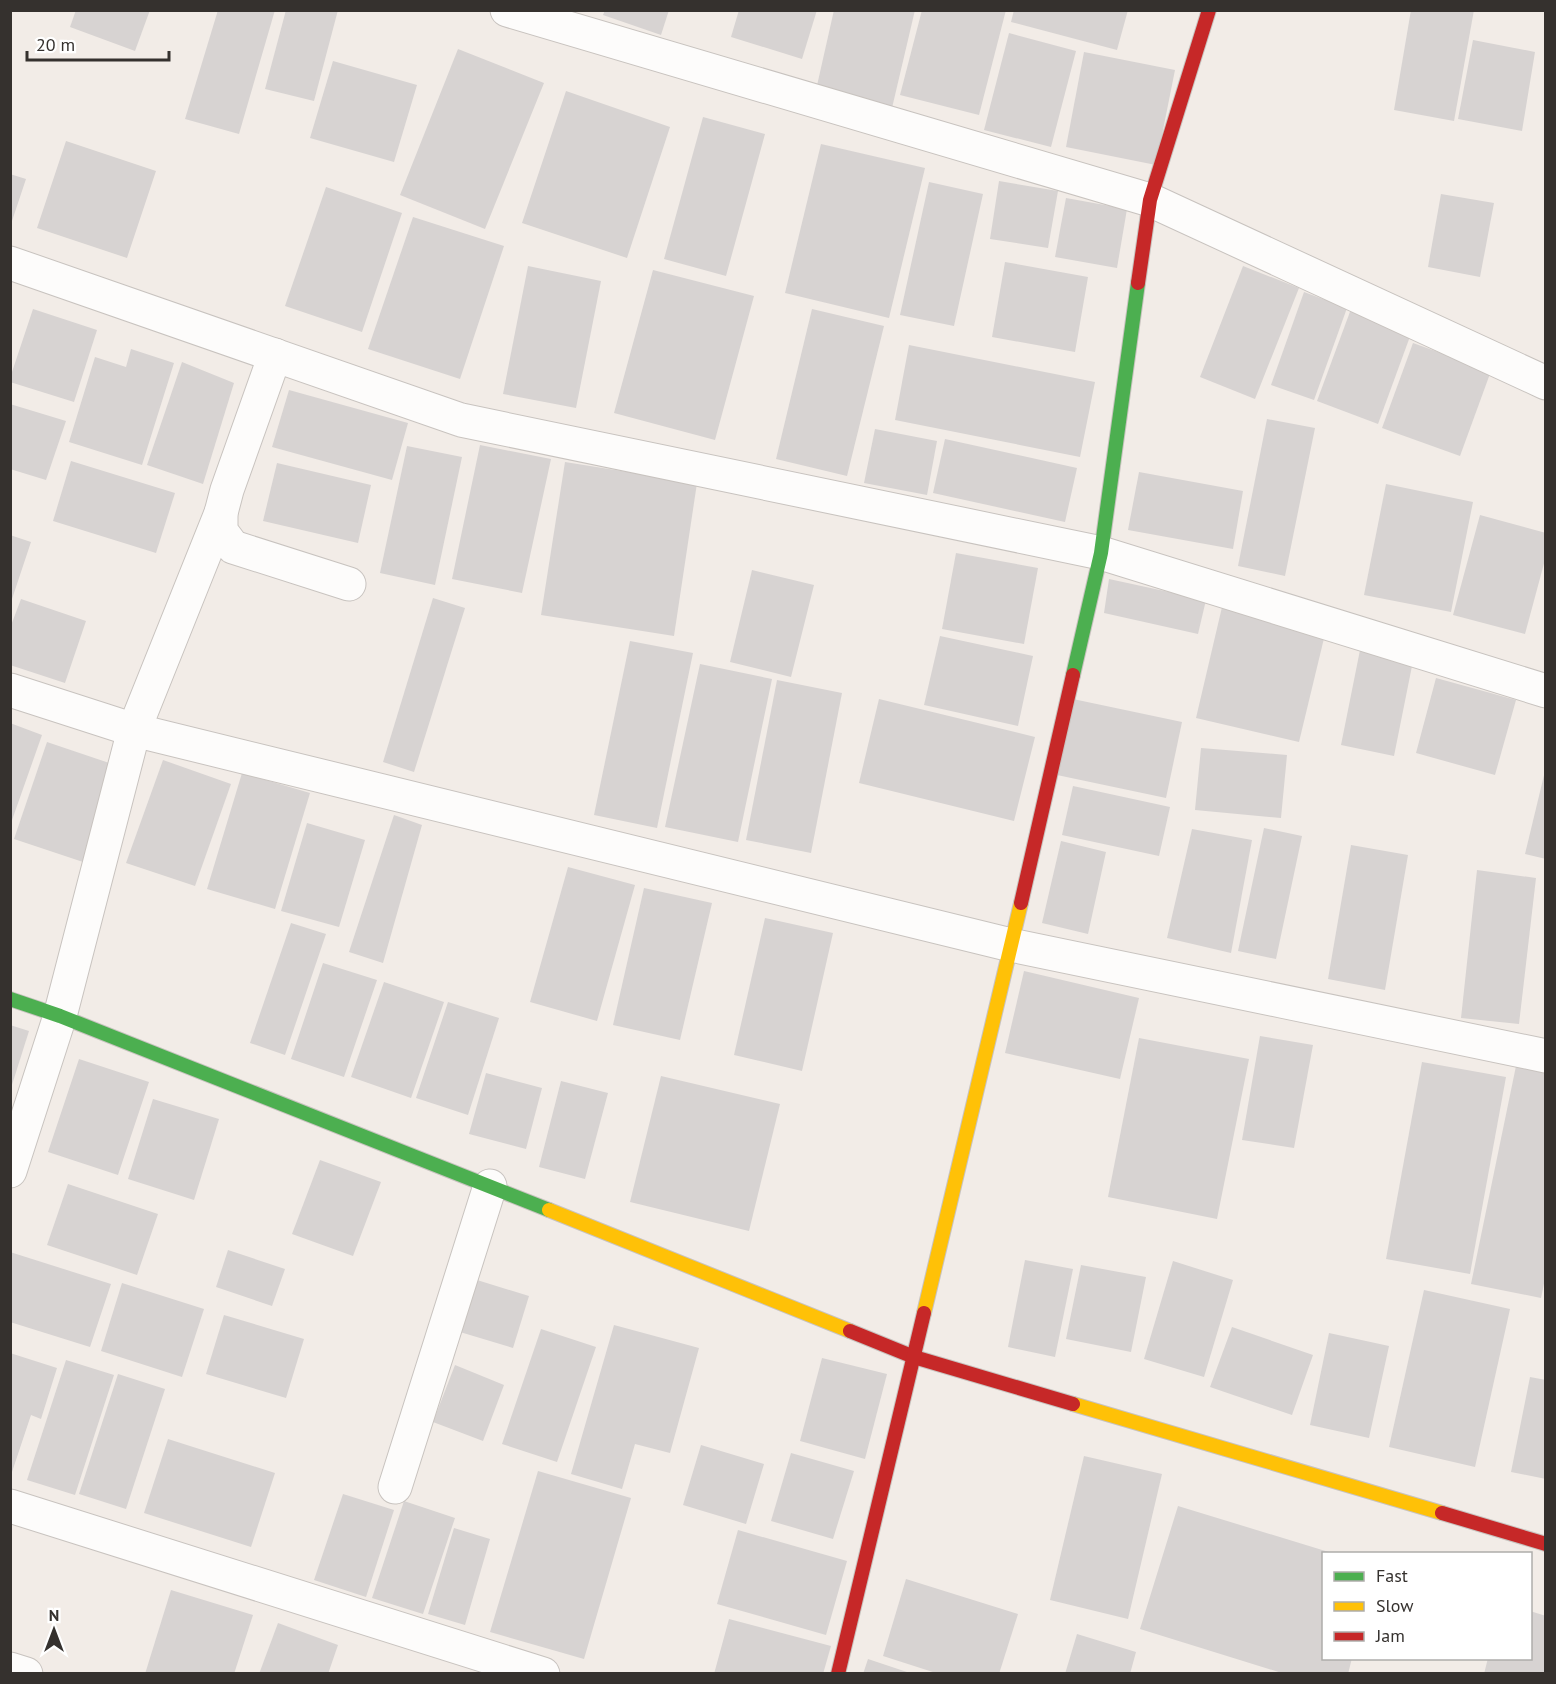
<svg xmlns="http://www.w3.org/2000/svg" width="1556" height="1684" viewBox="0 0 1556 1684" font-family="'PT Sans',sans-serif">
  <rect width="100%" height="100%" fill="#f2ece7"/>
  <g fill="#d7d3d2">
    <path d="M 76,10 L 150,10 L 135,51 L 70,27 Z"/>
    <path d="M 218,10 L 275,10 L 239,134 L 185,119 Z"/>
    <path d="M 286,10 L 338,10 L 314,101 L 265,89 Z"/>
    <path d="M 605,10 L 669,10 L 661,35 L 603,15 Z"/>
    <path d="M 739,10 L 817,10 L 802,59 L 731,37 Z"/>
    <path d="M 834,10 L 915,10 L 892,108 L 816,90 Z"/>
    <path d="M 922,10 L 1006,10 L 979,115 L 900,95 Z"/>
    <path d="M 1014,10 L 1128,10 L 1117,50 L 1011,22 Z"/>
    <path d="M 1411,10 L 1474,10 L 1454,121 L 1394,110 Z"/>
    <path d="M 1009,33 L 1076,51 L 1051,147 L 984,130 Z"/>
    <path d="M 1473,40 L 1535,52 L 1522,131 L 1458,119 Z"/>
    <path d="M 458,49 L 544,83 L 485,229 L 400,195 Z"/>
    <path d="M 1084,52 L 1175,70 L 1156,165 L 1066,147 Z"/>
    <path d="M 333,61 L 417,85 L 394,162 L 310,138 Z"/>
    <path d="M 566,91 L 670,127 L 627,258 L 522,223 Z"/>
    <path d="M 703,117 L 765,134 L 726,276 L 664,259 Z"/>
    <path d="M 66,141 L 156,171 L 127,258 L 37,228 Z"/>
    <path d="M 821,144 L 925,168 L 889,318 L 785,293 Z"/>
    <path d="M 10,174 L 26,179 L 11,224 L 10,224 Z"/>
    <path d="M 999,181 L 1058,191 L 1048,248 L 990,239 Z"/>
    <path d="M 929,182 L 983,194 L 954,326 L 900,315 Z"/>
    <path d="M 326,187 L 402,213 L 362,332 L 285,306 Z"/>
    <path d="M 1441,194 L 1494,203 L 1480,277 L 1428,267 Z"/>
    <path d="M 1066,198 L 1127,209 L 1117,268 L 1055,257 Z"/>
    <path d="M 413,217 L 504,246 L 460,379 L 368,349 Z"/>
    <path d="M 1005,262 L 1088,277 L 1075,352 L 992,337 Z"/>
    <path d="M 528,266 L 601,281 L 576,408 L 503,394 Z"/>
    <path d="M 1243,266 L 1299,288 L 1255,399 L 1200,377 Z"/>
    <path d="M 653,270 L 754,296 L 715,440 L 614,413 Z"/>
    <path d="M 1304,292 L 1347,308 L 1314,400 L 1271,385 Z"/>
    <path d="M 33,309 L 97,330 L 74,402 L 10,382 L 10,378 Z"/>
    <path d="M 812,309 L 884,326 L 847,476 L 776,459 Z"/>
    <path d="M 1351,309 L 1412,331 L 1378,424 L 1317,401 Z"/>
    <path d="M 1413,343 L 1491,371 L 1460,456 L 1382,428 Z"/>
    <path d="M 909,345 L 1095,382 L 1080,457 L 895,420 Z"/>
    <path d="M 131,349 L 174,363 L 142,465 L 69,442 L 95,357 L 126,367 Z"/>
    <path d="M 182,362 L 234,383 L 203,484 L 147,465 Z"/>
    <path d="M 289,390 L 408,423 L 392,480 L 272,447 Z"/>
    <path d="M 10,404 L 66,421 L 46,480 L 10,469 Z"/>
    <path d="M 1267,419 L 1315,428 L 1285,576 L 1238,566 Z"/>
    <path d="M 875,429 L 937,441 L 927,495 L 864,483 Z"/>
    <path d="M 945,439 L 1077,468 L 1065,522 L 933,493 Z"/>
    <path d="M 480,445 L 551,459 L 522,593 L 452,579 Z"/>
    <path d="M 407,446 L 462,457 L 435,585 L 380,573 Z"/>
    <path d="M 71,461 L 175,493 L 156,553 L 53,521 Z"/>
    <path d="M 565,462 L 697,483 L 674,636 L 541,615 Z"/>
    <path d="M 277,463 L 371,485 L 358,543 L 263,521 Z"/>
    <path d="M 1139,472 L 1243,491 L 1233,549 L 1128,530 Z"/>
    <path d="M 1386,484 L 1473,502 L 1451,612 L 1364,595 Z"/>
    <path d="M 1480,515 L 1546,533 L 1546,556 L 1525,634 L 1453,615 Z"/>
    <path d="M 10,535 L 31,542 L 11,602 L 10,602 Z"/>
    <path d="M 956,553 L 1038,568 L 1024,644 L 942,629 Z"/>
    <path d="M 752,570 L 814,585 L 791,677 L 730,662 Z"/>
    <path d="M 1109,579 L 1206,600 L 1198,634 L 1104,613 Z"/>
    <path d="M 433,598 L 465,608 L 414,772 L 383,762 Z"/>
    <path d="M 21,599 L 86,621 L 65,683 L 10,665 L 10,628 Z"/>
    <path d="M 1222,607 L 1326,630 L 1299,742 L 1196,718 Z"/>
    <path d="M 940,636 L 1033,656 L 1018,726 L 924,705 Z"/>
    <path d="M 630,641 L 693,653 L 657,828 L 594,815 Z"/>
    <path d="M 1360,650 L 1413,661 L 1394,756 L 1341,745 Z"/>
    <path d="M 700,664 L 772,679 L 738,842 L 665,827 Z"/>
    <path d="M 1436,678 L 1516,700 L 1495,775 L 1416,753 Z"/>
    <path d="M 777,680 L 842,693 L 811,853 L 746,840 Z"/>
    <path d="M 879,699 L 1035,737 L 1014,821 L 859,783 Z"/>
    <path d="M 1073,699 L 1182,722 L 1166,798 L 1057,775 Z"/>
    <path d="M 10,723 L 42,735 L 11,823 L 10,823 Z"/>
    <path d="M 47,742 L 127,769 L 95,866 L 14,839 Z"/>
    <path d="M 1201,748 L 1287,755 L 1281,818 L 1195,810 Z"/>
    <path d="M 163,760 L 231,784 L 195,886 L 126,863 Z"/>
    <path d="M 1545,771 L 1546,771 L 1546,859 L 1525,854 Z"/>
    <path d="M 242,773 L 310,793 L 275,909 L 207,889 Z"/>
    <path d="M 1073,786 L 1170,807 L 1159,856 L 1062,835 Z"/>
    <path d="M 394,815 L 422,825 L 383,963 L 349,952 Z"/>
    <path d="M 307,823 L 365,840 L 339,927 L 281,911 Z"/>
    <path d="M 1264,828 L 1302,836 L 1276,959 L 1238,951 Z"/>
    <path d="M 1192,829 L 1252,840 L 1231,953 L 1167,938 Z"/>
    <path d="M 1061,841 L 1106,852 L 1088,934 L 1042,923 Z"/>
    <path d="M 1351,845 L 1408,855 L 1385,990 L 1328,979 Z"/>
    <path d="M 568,867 L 635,885 L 597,1021 L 530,1002 Z"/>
    <path d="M 1477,870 L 1536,878 L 1519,1024 L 1461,1018 Z"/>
    <path d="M 644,888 L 712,903 L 680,1040 L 613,1025 Z"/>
    <path d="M 765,918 L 833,933 L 802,1071 L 734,1055 Z"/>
    <path d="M 291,923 L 326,934 L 285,1055 L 250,1043 Z"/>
    <path d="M 323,963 L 377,980 L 344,1077 L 291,1059 Z"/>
    <path d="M 1024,971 L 1139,998 L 1120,1079 L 1005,1053 Z"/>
    <path d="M 384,982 L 444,1002 L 411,1098 L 351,1077 Z"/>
    <path d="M 448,1002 L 499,1018 L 468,1115 L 416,1098 Z"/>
    <path d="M 10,1025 L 29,1031 L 11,1088 L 10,1088 Z"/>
    <path d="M 1260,1036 L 1313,1045 L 1294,1148 L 1242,1140 Z"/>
    <path d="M 1139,1038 L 1249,1059 L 1217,1219 L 1108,1197 Z"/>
    <path d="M 79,1059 L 149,1082 L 118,1175 L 48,1152 Z"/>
    <path d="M 1422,1062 L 1506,1077 L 1470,1274 L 1386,1259 Z"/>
    <path d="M 1516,1066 L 1546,1071 L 1546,1274 L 1541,1298 L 1471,1284 Z"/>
    <path d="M 486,1073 L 542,1088 L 526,1149 L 469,1134 Z"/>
    <path d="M 661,1076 L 780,1104 L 749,1231 L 630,1202 Z"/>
    <path d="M 561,1081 L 608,1093 L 585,1179 L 539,1167 Z"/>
    <path d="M 153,1099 L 219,1119 L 194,1200 L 128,1179 Z"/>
    <path d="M 320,1160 L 381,1182 L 353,1256 L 292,1234 Z"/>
    <path d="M 68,1184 L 158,1214 L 137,1275 L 47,1245 Z"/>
    <path d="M 228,1250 L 285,1269 L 272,1306 L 216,1287 Z"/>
    <path d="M 10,1252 L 111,1284 L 90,1347 L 10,1322 Z"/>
    <path d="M 1025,1260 L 1073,1269 L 1055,1357 L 1008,1347 Z"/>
    <path d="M 1173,1261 L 1233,1280 L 1204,1377 L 1144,1359 Z"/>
    <path d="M 1081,1265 L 1146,1277 L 1131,1352 L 1066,1339 Z"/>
    <path d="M 477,1280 L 529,1296 L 513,1348 L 460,1332 Z"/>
    <path d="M 122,1283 L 204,1309 L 182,1377 L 101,1351 Z"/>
    <path d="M 1424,1290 L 1510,1309 L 1475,1467 L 1389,1447 Z"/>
    <path d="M 224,1315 L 304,1339 L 286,1398 L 206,1374 Z"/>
    <path d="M 614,1325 L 699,1348 L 670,1453 L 635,1444 L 622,1489 L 571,1474 Z"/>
    <path d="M 1232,1327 L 1313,1355 L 1292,1415 L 1210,1387 Z"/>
    <path d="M 541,1329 L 596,1347 L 557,1462 L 502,1444 Z"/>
    <path d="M 1329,1333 L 1389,1346 L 1369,1438 L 1310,1425 Z"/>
    <path d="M 10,1353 L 57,1368 L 41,1419 L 31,1415 L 11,1475 Z"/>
    <path d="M 822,1358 L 887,1374 L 865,1459 L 800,1441 Z"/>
    <path d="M 66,1360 L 114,1375 L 75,1495 L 27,1480 Z"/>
    <path d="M 455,1365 L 504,1385 L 483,1441 L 433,1422 Z"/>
    <path d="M 118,1374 L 165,1389 L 126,1509 L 79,1494 Z"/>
    <path d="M 1530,1377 L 1546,1380 L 1546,1479 L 1511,1472 Z"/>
    <path d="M 168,1439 L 275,1473 L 251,1547 L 144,1513 Z"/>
    <path d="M 701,1445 L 764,1464 L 746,1524 L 683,1505 Z"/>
    <path d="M 791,1453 L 854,1471 L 833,1539 L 771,1521 Z"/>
    <path d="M 1084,1456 L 1162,1474 L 1128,1619 L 1050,1600 Z"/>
    <path d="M 538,1471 L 631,1498 L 584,1659 L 490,1632 Z"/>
    <path d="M 343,1494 L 394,1510 L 366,1597 L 314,1580 Z"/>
    <path d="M 404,1501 L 455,1518 L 423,1614 L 372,1598 Z"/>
    <path d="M 1178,1506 L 1332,1553 L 1324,1554 L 1324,1658 L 1352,1658 L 1348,1674 L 1285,1674 L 1140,1629 Z"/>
    <path d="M 454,1528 L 490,1539 L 465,1625 L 428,1614 Z"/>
    <path d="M 738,1530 L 847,1561 L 826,1635 L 717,1604 Z"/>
    <path d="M 906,1579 L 1018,1614 L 999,1674 L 939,1674 L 883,1656 Z"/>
    <path d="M 171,1590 L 253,1615 L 234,1674 L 145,1674 Z"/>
    <path d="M 1530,1611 L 1546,1616 L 1546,1674 L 1484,1674 L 1488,1658 L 1530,1658 Z"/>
    <path d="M 729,1619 L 831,1646 L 823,1674 L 714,1674 Z"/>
    <path d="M 278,1623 L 338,1645 L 328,1674 L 259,1674 Z"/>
    <path d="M 1077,1634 L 1136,1652 L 1130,1674 L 1065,1674 Z"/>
    <path d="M 868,1659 L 910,1673 L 910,1674 L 863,1674 Z"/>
  </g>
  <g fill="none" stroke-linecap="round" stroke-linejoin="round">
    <g stroke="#c8c3bf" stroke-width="35">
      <g id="street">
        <path d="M 507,10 L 1150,200 L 1546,383"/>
        <path d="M 10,263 L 461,420 L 1101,553 L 1546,691"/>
        <path d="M 275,355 L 227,490 L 221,513 L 221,531 L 233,547 L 349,584"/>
        <path d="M 10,690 L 134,730 L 1011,945 L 1546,1056"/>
        <path d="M 10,1171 L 60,1016 L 134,730 L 221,513"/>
        <path d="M 395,1487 L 490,1186"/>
        <path d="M 10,1506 L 543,1674"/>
        <path d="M 10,1669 L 26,1674"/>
      </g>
    </g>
    <g stroke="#c8c3bf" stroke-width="16">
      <g id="fast">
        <path d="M 1073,675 L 1101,553 L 1138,283"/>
        <path d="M 10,999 L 60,1016 L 549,1210"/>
      </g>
    </g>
    <g stroke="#c8c3bf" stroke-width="16">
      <g id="slow">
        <path d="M 549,1210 L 850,1331"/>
        <path d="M 924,1313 L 1021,903"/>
        <path d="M 1073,1404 L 1442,1513"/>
      </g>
    </g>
    <g stroke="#c8c3bf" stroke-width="16">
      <g id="jam">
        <path d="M 1138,283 L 1150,200 L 1209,10"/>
        <path d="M 1021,903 L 1073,675"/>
        <path d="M 850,1331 L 914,1357 L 1073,1404"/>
        <path d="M 1442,1513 L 1546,1544"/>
        <path d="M 838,1674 L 924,1313"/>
      </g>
    </g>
    <use href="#street" stroke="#fdfcfb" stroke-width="33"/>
    <use href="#fast" stroke="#4caf50" stroke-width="14"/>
    <use href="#slow" stroke="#ffc107" stroke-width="14"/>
    <use href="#jam" stroke="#c62828" stroke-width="14"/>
  </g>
  <rect width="1556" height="1684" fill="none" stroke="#35312e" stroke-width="24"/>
  <rect x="1322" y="1552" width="210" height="108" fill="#ffffff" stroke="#aeadab" stroke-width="1.5"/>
  <rect x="1334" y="1572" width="30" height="9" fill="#4caf50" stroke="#aeadab" stroke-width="1.5"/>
  <text x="1376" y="1582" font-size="18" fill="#35312e">Fast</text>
  <rect x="1334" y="1602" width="30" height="9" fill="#ffc107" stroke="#aeadab" stroke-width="1.5"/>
  <text x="1376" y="1612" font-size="18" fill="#35312e">Slow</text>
  <rect x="1334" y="1632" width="30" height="9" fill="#c62828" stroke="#aeadab" stroke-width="1.5"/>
  <text x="1376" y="1642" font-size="18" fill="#35312e">Jam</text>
  <g transform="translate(54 1630)" stroke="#ffffff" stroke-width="4.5" paint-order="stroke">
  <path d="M0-4.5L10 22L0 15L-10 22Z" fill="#35312e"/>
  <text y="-9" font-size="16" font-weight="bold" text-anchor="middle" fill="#35312e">N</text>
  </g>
  <path d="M27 51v9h142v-9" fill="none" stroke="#35312e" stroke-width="3"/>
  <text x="36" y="51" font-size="18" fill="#35312e" stroke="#ffffff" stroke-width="4.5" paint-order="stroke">20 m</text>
</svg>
